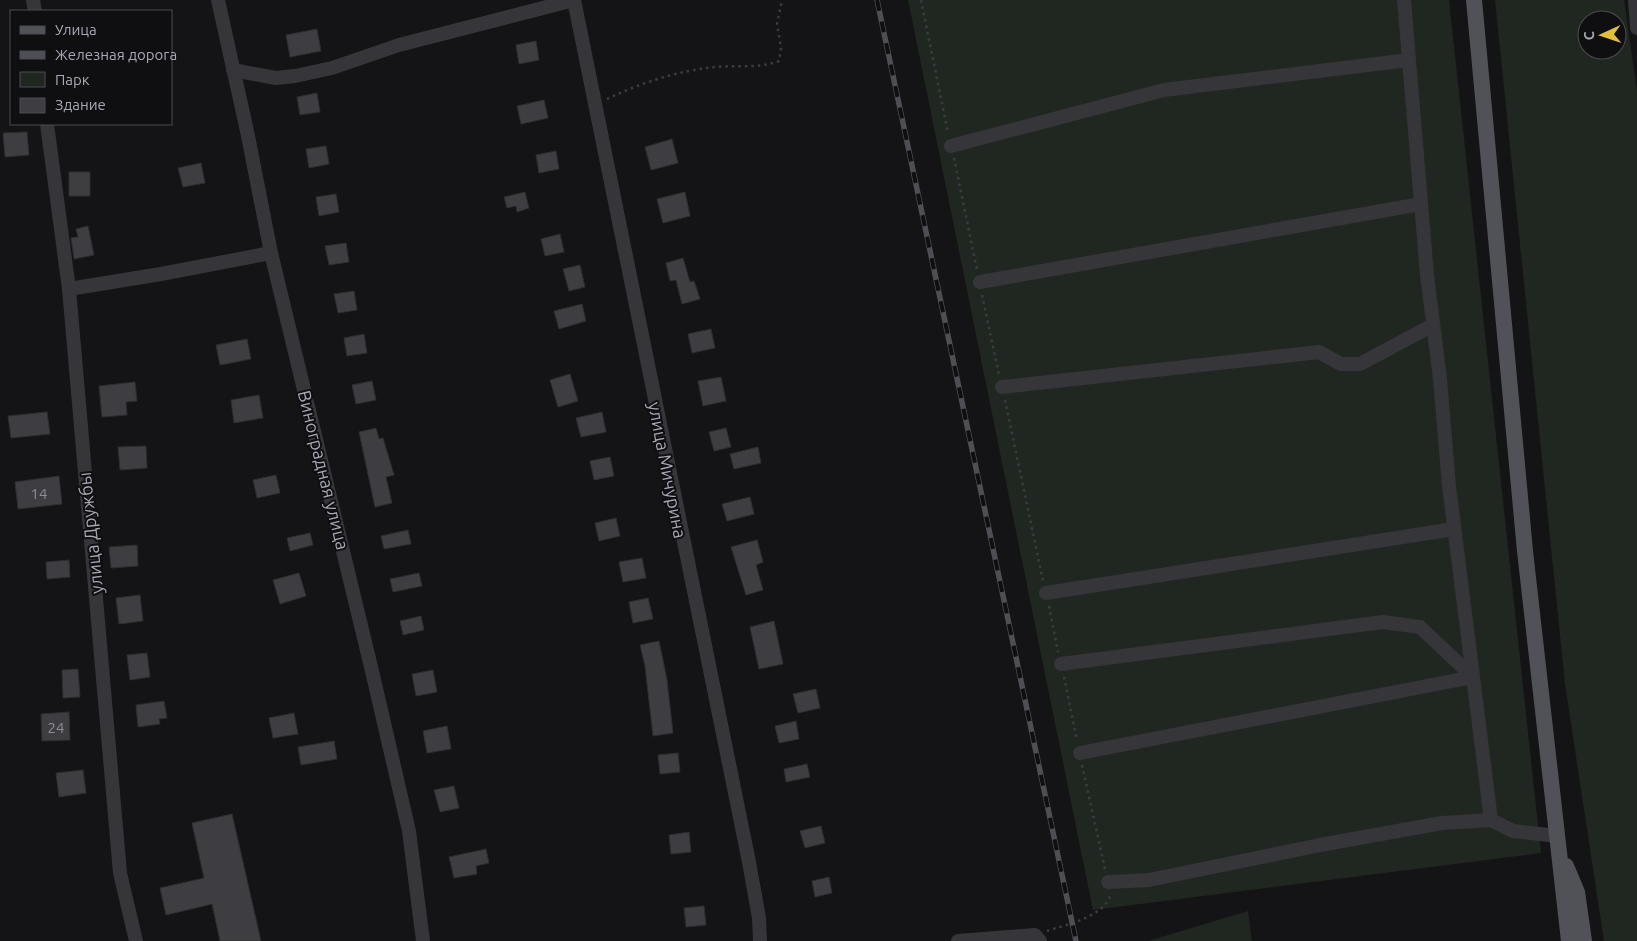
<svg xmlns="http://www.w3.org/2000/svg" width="1637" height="941" viewBox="0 0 1637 941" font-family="Ubuntu,sans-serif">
  <rect width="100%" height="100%" fill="#141315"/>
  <g fill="#202721" fill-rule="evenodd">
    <path d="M 908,0 L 1449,0 L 1541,853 L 1093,910 Z"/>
    <path d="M 1495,0 L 1624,0 L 1637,91 L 1637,941 L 1604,941 L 1565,684 ZM 1587,20 L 1617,20 L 1617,50 L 1587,50 Z"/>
    <path d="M 1248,911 L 1252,941 L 1148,941 Z"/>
  </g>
  <g fill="#3e3e42" stroke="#2e2e31">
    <path d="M 317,29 L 321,51 L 290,57 L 286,35 Z"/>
    <path d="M 536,41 L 539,60 L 519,64 L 516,45 Z"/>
    <path d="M 317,93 L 320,112 L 300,115 L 297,97 Z"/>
    <path d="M 544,100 L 548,118 L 521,124 L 517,106 Z"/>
    <path d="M 27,132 L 29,155 L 5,157 L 3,133 Z"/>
    <path d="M 672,139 L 678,163 L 651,170 L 645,147 Z"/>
    <path d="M 326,146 L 329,164 L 309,168 L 306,149 Z"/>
    <path d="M 556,151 L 559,169 L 539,173 L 536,155 Z"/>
    <path d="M 201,163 L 205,183 L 183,187 L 178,168 Z"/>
    <rect x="69" y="172" width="21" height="24"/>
    <path d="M 525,192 L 529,208 L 517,212 L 516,206 L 507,208 L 504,197 Z"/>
    <path d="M 685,192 L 690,216 L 663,223 L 657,199 Z"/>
    <path d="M 336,194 L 339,212 L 319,216 L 316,197 Z"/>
    <path d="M 88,226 L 94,255 L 74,259 L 71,238 L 78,237 L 76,229 Z"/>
    <path d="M 560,234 L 564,252 L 545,256 L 541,239 Z"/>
    <path d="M 346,243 L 349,262 L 329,265 L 325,246 Z"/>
    <path d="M 683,258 L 690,282 L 694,281 L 700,299 L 682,304 L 676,280 L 670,281 L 666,263 Z"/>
    <path d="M 580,265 L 585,287 L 569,291 L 563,269 Z"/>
    <path d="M 354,291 L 357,310 L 338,313 L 334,294 Z"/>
    <path d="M 582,304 L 586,321 L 559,329 L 554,311 Z"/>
    <path d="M 711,329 L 715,348 L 692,353 L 688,334 Z"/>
    <path d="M 364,334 L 367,353 L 347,356 L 344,338 Z"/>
    <path d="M 247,339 L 251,359 L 220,365 L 216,345 Z"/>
    <path d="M 570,374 L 578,401 L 558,407 L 550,380 Z"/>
    <path d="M 721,377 L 726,401 L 703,406 L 698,381 Z"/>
    <path d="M 372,381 L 376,400 L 356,404 L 352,385 Z"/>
    <path d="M 135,382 L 137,401 L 126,402 L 127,415 L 102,417 L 99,386 Z"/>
    <path d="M 259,395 L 263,418 L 234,423 L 231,400 Z"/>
    <path d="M 47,412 L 50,434 L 11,438 L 8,416 Z"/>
    <path d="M 602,412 L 606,432 L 581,437 L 576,418 Z"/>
    <path d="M 376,428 L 379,439 L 383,438 L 394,475 L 386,477 L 392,503 L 375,507 L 359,432 Z"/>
    <path d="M 726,428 L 731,447 L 714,451 L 709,432 Z"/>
    <path d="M 146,446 L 147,468 L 120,470 L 118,447 Z"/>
    <path d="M 758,447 L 761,463 L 734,469 L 730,454 Z"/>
    <path d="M 610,457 L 614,476 L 594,480 L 590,461 Z"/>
    <path d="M 276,475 L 280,493 L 257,498 L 253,480 Z"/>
    <path d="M 59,476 L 62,504 L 18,509 L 15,482 Z"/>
    <path d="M 750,497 L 754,514 L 727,521 L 722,504 Z"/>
    <path d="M 616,518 L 620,536 L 599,541 L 595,523 Z"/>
    <path d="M 408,530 L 411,544 L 384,549 L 381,536 Z"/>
    <path d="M 310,533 L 313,545 L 290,551 L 287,538 Z"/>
    <path d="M 757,540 L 763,562 L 756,565 L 763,590 L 746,595 L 731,547 Z"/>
    <path d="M 137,545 L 138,566 L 111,568 L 109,547 Z"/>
    <path d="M 642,558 L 646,578 L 623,582 L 619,562 Z"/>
    <path d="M 69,560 L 70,577 L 47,579 L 46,562 Z"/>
    <path d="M 299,573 L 306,596 L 280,604 L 273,580 Z"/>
    <path d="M 419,573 L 422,586 L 393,592 L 390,579 Z"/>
    <path d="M 140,595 L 143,621 L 119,624 L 116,598 Z"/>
    <path d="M 648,598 L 653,619 L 633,623 L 629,602 Z"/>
    <path d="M 421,616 L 424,630 L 403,635 L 400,621 Z"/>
    <path d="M 774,621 L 783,664 L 759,669 L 750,627 Z"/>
    <path d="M 659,641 L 667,680 L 673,733 L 653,736 L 645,666 L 640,645 Z"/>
    <path d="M 147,653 L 150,677 L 130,680 L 127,655 Z"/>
    <path d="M 78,669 L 80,697 L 63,698 L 62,670 Z"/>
    <path d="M 433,670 L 437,692 L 416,696 L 412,674 Z"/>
    <path d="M 816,689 L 820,708 L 798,713 L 793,694 Z"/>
    <path d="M 164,701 L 167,718 L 159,719 L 160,724 L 138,727 L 136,705 Z"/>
    <path d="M 69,712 L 70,740 L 42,741 L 41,714 Z"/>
    <path d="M 294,713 L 298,734 L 273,738 L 269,718 Z"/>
    <path d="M 796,721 L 799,739 L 779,743 L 775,726 Z"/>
    <path d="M 447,726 L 451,749 L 427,753 L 423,731 Z"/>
    <path d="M 334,741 L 337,759 L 301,765 L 298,747 Z"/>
    <path d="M 678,753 L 680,772 L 660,774 L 658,755 Z"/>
    <path d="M 807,764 L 810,777 L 786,782 L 784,769 Z"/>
    <path d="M 83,770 L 86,793 L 59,797 L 56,773 Z"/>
    <path d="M 454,786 L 459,808 L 440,812 L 434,790 Z"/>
    <path d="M 232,814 L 261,941 L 220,941 L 212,904 L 166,915 L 160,888 L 204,878 L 192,823 Z"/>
    <path d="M 821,826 L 825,843 L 805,848 L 800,831 Z"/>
    <path d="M 689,832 L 691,852 L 671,854 L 669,835 Z"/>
    <path d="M 486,849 L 489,863 L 476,866 L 477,874 L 454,878 L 449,857 Z"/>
    <path d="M 829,877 L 832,893 L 815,897 L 812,881 Z"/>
    <path d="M 704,906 L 706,925 L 686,927 L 684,908 Z"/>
  </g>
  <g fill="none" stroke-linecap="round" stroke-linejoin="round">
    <g stroke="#3b3c40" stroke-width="2.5" stroke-dasharray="2.5 4" stroke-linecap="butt">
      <path d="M 921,0 L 948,133"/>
      <path d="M 607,99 C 640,83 678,71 714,67 C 736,65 758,69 779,61 L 781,48 L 777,24 L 782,0"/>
      <path d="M 954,158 L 977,270"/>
      <path d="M 982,295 L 999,375"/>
      <path d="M 1005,400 L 1043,581"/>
      <path d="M 1049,606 L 1058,652"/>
      <path d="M 1064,677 L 1077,740"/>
      <path d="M 1082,765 L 1105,869"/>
      <path d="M 1047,931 C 1068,924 1104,917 1111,894"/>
    </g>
    <g stroke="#35353a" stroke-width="14">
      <path d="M 33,0 L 35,11"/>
      <path d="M 218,0 L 247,131 L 271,253 L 372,671 L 409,831 L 423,941"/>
      <path d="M 574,0 L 749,862 L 759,918 L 760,941"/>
      <path d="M 1404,0 L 1427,275 L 1440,379 L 1449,486 L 1491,820 L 1513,831 L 1558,836"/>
      <path d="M 1635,0 L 1637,28"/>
      <path d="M 233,70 L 276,78 L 295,76 L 332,68 L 399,45 L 574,0"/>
      <path d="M 47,124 L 69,289 L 120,873 L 136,941"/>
      <path d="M 951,146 L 1164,90 L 1409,60"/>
      <path d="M 980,282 L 1421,204"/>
      <path d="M 69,289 L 161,274 L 271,253"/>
      <path d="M 1002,387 L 1319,352 L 1341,364 L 1360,364 L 1433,325"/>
      <path d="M 1046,593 L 1454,529"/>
      <path d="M 1061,664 L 1383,622 L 1420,627 L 1473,677"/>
      <path d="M 1080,753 L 1473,677"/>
      <path d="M 1108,882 L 1149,880 L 1320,845 L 1442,823 L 1491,820"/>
      <path d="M 958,941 L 1035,935 L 1040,941"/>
    </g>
    <g stroke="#515258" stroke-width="16">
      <path d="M 1474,0 L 1525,551 L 1569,941"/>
      <path d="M 1566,866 L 1577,892 L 1584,941"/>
    </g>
    <g stroke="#4e4f54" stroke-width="5.5">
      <path id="rail" d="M 877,0 L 1076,941"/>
    </g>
    <use href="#rail" stroke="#0f0e10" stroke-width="4" stroke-dasharray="11" stroke-linecap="butt"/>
  </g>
  <g text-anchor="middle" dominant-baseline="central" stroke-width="4" stroke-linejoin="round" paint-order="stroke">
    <g font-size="15" fill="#8c8e98">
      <text x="39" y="493">14</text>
      <text x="56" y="727">24</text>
    </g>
    <g font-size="18" fill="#a6a9b4" stroke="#0f0e10">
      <text transform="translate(324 470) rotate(76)">Виноградная улица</text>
      <text transform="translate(668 470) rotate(79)">улица Мичурина</text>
      <text transform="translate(90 533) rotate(-96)">улица Дружбы</text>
    </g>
  </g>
  <rect x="10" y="10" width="162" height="115" fill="#0f0e10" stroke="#4b4c52"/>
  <rect x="20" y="26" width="25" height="8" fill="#515258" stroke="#4b4c52"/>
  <text x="55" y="35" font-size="15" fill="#a6a9b4">Улица</text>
  <rect x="20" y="51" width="25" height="8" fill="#4e4f54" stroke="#4b4c52"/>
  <text x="55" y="60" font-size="15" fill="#a6a9b4">Железная дорога</text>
  <rect x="20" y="72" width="25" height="15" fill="#202721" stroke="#4b4c52"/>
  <text x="55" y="85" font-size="15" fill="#a6a9b4">Парк</text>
  <rect x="20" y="98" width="25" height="15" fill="#3e3e42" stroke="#4b4c52"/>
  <text x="55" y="110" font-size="15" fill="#a6a9b4">Здание</text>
  <g transform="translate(1602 35) rotate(267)"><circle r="24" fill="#0f0e10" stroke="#4b4c52"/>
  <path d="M0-4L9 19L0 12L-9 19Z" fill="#e2c03e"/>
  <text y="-8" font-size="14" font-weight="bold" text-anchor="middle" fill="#a6a9b4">С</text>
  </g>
</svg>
